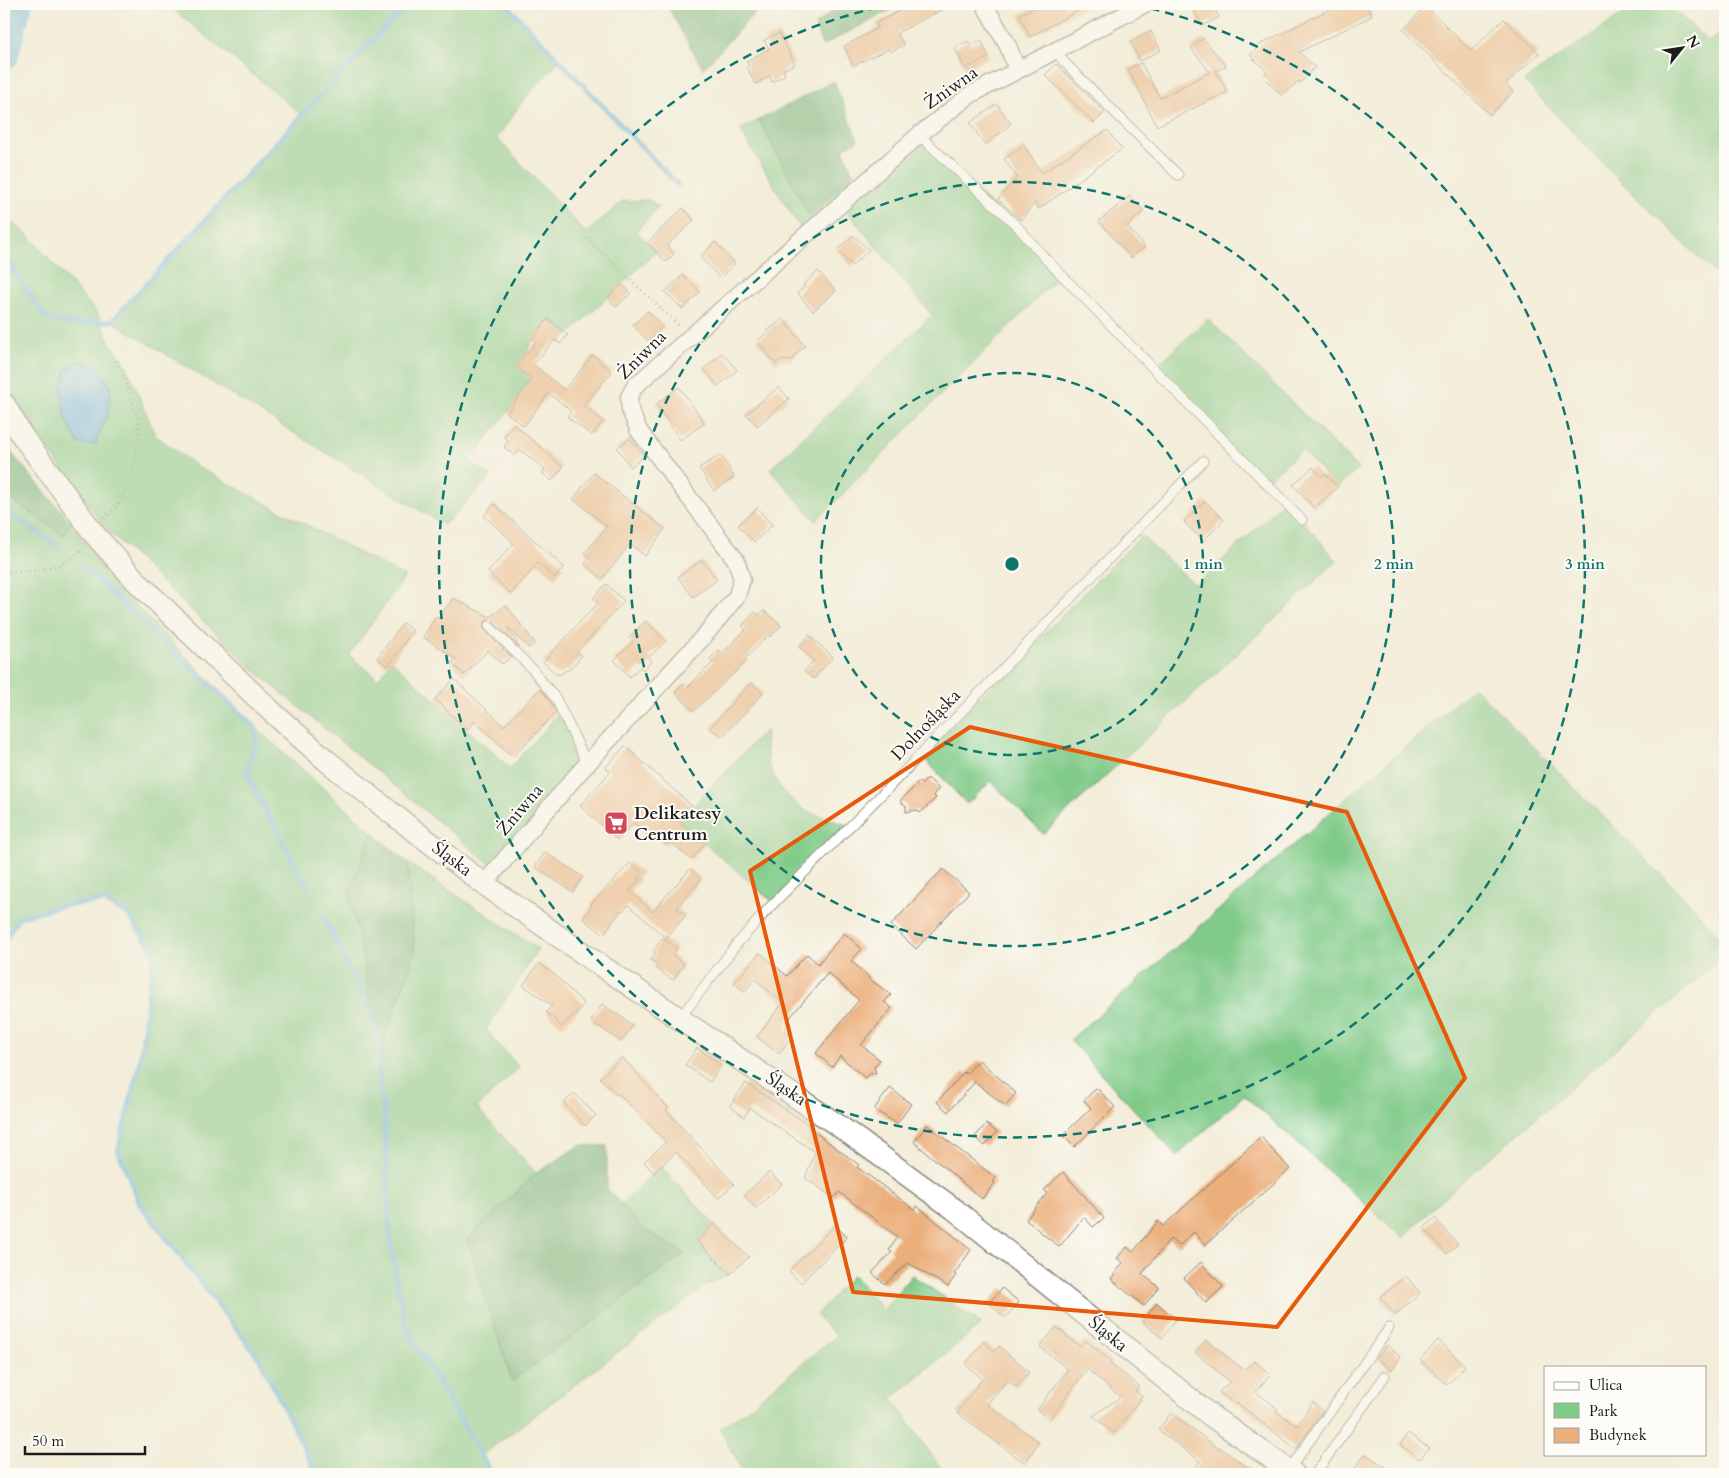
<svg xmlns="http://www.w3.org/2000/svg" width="1729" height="1478" viewBox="0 0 1729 1478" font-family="Cardo,serif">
  <rect width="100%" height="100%" fill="#fdfcf7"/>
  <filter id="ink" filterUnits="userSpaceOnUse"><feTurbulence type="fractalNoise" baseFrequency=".02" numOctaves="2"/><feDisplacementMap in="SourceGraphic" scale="10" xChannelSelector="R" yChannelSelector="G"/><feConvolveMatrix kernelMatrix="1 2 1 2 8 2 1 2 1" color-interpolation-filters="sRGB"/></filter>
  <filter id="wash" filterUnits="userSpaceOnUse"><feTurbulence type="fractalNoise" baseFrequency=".0096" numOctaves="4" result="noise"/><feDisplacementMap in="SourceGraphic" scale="20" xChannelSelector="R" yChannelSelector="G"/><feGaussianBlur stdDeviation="1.12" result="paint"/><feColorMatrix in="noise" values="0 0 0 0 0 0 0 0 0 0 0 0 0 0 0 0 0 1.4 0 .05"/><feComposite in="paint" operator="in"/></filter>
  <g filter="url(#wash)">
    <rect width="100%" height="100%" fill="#f3edd9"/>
    <g fill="#81cb89" stroke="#4e7452" fill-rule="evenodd">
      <path d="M 167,4 L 506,4 L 560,60 L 523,100 L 497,138 L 586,233 L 623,201 L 649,200 L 659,207 L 636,231 L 656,252 L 568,335 L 548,319 L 533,339 L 524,357 L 531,379 L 507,413 L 469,460 L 491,477 L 444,525 L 112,321 L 302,115 Z"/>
      <path d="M 1638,4 L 1668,4 L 1709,42 L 1725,29 L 1725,283 L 1607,168 L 1524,81 Z"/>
      <path d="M 759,120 L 810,216 L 853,173 L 859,187 L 919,135 L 1061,274 L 816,521 L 770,469 L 932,315 L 841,204 L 805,236 L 740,130 Z"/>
      <path d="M 4,217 L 27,234 L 98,314 L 110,343 L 126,364 L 155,435 L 199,468 L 405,577 L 349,655 L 378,679 L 392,661 L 510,768 L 562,710 L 587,763 L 496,869 L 260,675 L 105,528 L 4,388 ZM 108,414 L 97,438 L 78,443 Z"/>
      <path d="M 1208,319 L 1359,469 L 1337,487 L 1302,450 L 1265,482 L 1154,368 Z"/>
      <path d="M 4,494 L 63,535 L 71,522 L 116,585 L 255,727 L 372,832 L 349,893 L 415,954 L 408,863 L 538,949 L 486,1030 L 519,1067 L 477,1108 L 536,1173 L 467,1239 L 512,1381 L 685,1253 L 643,1229 L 620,1205 L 661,1166 L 714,1224 L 697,1241 L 730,1274 L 708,1284 L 481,1456 L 492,1474 L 317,1474 L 259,1358 L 217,1307 L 140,1204 L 118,1150 L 140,1061 L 154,952 L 128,914 L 103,901 L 60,906 L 19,917 L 4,942 Z"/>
      <path d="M 1284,502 L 1302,520 L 1337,561 L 1043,834 L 991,781 L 967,804 L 922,756 L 1141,536 L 1196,585 Z"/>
      <path d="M 1474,687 L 1684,897 L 1725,944 L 1725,955 L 1432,1208 L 1403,1238 L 1244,1095 L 1177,1156 L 1070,1040 Z"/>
      <path d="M 765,730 L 768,764 L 781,790 L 805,811 L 850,826 L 774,903 L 679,821 Z"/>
      <path d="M 853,1275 L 883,1310 L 912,1275 L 982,1324 L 892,1398 L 945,1474 L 744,1474 L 720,1428 L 745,1411 L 836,1336 L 816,1315 Z"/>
    </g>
    <g fill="#68af75" stroke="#426648">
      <path d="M 666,4 L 763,4 L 703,69 Z"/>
      <path d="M 832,4 L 903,4 L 822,46 L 815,25 L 834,10 Z"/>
      <path d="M 834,81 L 858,140 L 843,149 L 853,173 L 810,216 L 759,120 Z"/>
      <path d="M 4,439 L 14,456 L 71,522 L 64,536 L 4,494 Z"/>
      <path d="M 372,832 L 408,863 L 415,954 L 382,1047 L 370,1012 L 363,957 L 349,893 Z"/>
      <path d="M 580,1145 L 607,1146 L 607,1188 L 643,1229 L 685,1253 L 512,1381 L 467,1239 L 536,1173 Z"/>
    </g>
    <path fill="#68b2e1" stroke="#42677e" d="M 81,361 L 99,367 L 111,388 L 108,414 L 97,438 L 97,444 L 85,445 L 78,443 L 66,419 L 61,391 L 66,369 Z"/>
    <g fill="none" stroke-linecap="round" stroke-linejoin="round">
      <g stroke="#68b2e1" stroke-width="5">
        <path d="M 506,4 L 678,185"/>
        <path d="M 4,259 L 9,262 L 45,318 L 72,324 L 112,321 L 302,115 L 408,4"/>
        <path d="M 4,510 L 61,548"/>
        <path d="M 82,566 L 255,727 L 257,744 L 249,763 L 247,775 L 307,887"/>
        <path d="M 323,915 L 370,1012 L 382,1047 L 378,1071 L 384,1116 L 390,1235 L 397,1284 L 407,1329 L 492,1474"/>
        <path d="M 4,942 L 19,917 L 60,906 L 103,901 L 128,914 L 154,952 L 140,1061 L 118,1150 L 140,1204 L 259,1358 L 317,1474"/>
      </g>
      <path stroke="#68b2e1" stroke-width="29" d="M 4,56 L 18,4"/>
    </g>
    <g id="blocks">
      <g fill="#ebaf7c">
        <path d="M 913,4 L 953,4 L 897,33 L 904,45 L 890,52 L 888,49 L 853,66 L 844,46 L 878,28 L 876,23 Z"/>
        <path d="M 1040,4 L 1090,4 L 1030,37 L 1019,15 Z"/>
        <path d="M 1190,4 L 1212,4 L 1219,17 L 1202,26 Z"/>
        <path d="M 1340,4 L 1366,4 L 1372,16 L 1299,52 L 1315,67 L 1300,83 L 1298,81 L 1282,96 L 1263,77 L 1267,72 L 1250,55 L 1261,44 Z"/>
        <path d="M 1426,6 L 1471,51 L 1504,19 L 1539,53 L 1506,84 L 1513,92 L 1490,115 L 1403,30 Z"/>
        <path d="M 1151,31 L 1161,50 L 1140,61 L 1130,42 Z"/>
        <path d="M 779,33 L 795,64 L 783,70 L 785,75 L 772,82 L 770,76 L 755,84 L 747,67 L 749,66 L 746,61 L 769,49 L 764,40 Z"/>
        <path d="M 1203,38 L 1226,66 L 1216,71 L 1227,92 L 1157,126 L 1128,69 L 1141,63 L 1160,98 L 1210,72 L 1191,48 Z"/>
        <path d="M 981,40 L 989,57 L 965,69 L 955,48 L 968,41 L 970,45 Z"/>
        <path d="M 1056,64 L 1105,112 L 1094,123 L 1045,75 Z"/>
        <path d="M 997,104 L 1011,124 L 985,145 L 970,123 Z"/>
        <path d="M 1107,130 L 1122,149 L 1039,209 L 1035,203 L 1021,220 L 998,199 L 1017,177 L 1004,159 L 1024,146 L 1042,173 Z"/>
        <path d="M 1130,196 L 1144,211 L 1127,226 L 1145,247 L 1131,258 L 1099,221 Z"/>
        <path d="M 683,208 L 694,220 L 667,246 L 674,254 L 666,262 L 647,243 Z"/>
        <path d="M 853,235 L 869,250 L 852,266 L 837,250 Z"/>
        <path d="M 715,242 L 735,263 L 720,278 L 700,257 Z"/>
        <path d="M 818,271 L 836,291 L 813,311 L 797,293 L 805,287 L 803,285 Z"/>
        <path d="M 683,275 L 700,292 L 683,309 L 665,292 Z"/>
        <path d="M 622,284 L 631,293 L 616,307 L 608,297 Z"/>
        <path d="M 648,311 L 663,327 L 648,341 L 633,325 Z"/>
        <path d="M 548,319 L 568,335 L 560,344 L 555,340 L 533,364 L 564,390 L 593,355 L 612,372 L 583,405 L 603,421 L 592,435 L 567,417 L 571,411 L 549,393 L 524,426 L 507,413 L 531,379 L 516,366 L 536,342 L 532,338 Z"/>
        <path d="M 783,319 L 805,346 L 795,355 L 794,358 L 790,361 L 781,360 L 776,364 L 757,341 L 767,333 L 767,331 Z"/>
        <path d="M 722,353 L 737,370 L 718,386 L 704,369 Z"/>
        <path d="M 679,387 L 705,423 L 680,440 L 656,404 Z"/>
        <path d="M 779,387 L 789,399 L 757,426 L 746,414 Z"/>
        <path d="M 514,424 L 563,467 L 552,481 L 542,473 L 545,469 L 520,450 L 515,456 L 504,447 L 509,441 L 504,437 Z"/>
        <path d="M 630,438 L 644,456 L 631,467 L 617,448 Z"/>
        <path d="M 721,455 L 734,477 L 714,491 L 699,468 Z"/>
        <path d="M 1313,467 L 1322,477 L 1325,474 L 1338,487 L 1314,508 L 1293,485 Z"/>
        <path d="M 594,473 L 665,529 L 645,556 L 630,544 L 602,579 L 585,564 L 591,557 L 585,553 L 607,526 L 573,499 Z"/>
        <path d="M 1205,501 L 1224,520 L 1203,541 L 1184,522 Z"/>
        <path d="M 494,504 L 564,567 L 555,578 L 538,563 L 511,594 L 488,572 L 514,543 L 484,516 Z"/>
        <path d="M 757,508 L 772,525 L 754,542 L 738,525 Z"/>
        <path d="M 702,560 L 717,580 L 693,597 L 678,577 Z"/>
        <path d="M 606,584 L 624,601 L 577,652 L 582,656 L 567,671 L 566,670 L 561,674 L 556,674 L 543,662 L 598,603 L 593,598 Z"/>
        <path d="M 453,598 L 490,617 L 506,605 L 535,643 L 529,648 L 508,627 L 519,647 L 493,622 L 487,620 L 483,624 L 484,630 L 511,657 L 502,664 L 488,650 L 464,675 L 452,663 L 456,659 L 423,637 L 436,617 L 438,619 Z"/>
        <path d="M 764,610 L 781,626 L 770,637 L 768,635 L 745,659 L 747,661 L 694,711 L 675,692 L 684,684 L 688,687 L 713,662 L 710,659 L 718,650 L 722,653 L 746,630 L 742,626 L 755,612 L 759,616 Z"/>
        <path d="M 646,621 L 666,641 L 649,657 L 652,661 L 643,670 L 640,667 L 630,677 L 614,660 L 633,642 L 629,638 Z"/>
        <path d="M 403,623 L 413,631 L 388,666 L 377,658 Z"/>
        <path d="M 809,635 L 833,657 L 813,679 L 804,671 L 814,661 L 799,647 Z"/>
        <path d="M 454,679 L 504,726 L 540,689 L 549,700 L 556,712 L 513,757 L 475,721 L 467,730 L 435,699 Z"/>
        <path d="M 751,682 L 763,693 L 722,737 L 710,728 Z"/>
        <path d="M 625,746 L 692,806 L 679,821 L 705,844 L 691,860 L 670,841 L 666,845 L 651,832 L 648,835 L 634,823 L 618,840 L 580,806 L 610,772 L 606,767 Z"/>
        <path d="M 928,778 L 939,789 L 933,795 L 936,798 L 920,813 L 917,810 L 906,812 L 906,806 L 900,801 L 919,782 L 922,784 Z"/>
        <path d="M 545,852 L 583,877 L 573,892 L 535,867 Z"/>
        <path d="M 630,863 L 642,873 L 637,878 L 640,880 L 630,891 L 652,912 L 690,869 L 701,879 L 677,908 L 686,915 L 666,938 L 628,905 L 623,911 L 621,910 L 604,934 L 583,919 L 592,905 L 591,904 Z"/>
        <path d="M 943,869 L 969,892 L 916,949 L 891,925 Z"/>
        <path d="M 844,933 L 862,949 L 851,961 L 869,977 L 868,978 L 891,995 L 884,1002 L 892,1008 L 861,1045 L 880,1060 L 874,1067 L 876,1073 L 869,1074 L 865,1078 L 840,1056 L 832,1067 L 816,1053 L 859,1000 L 828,973 L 786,1022 L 788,1024 L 784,1030 L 792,1036 L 779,1054 L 757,1037 L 783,1003 L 755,979 L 744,992 L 734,983 L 760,953 L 787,976 L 807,954 L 818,964 Z"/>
        <path d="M 662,938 L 677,948 L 672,955 L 684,964 L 673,980 L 655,968 L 657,964 L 650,960 L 655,954 L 654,951 Z"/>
        <path d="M 539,963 L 555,975 L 584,1004 L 562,1027 L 546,1012 L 552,1006 L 523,985 Z"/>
        <path d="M 602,1004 L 633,1025 L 621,1042 L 591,1021 Z"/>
        <path d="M 697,1048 L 721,1065 L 710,1082 L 685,1065 Z"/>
        <path d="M 622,1057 L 668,1108 L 666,1110 L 734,1184 L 718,1198 L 676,1152 L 654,1173 L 644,1162 L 666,1142 L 619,1094 L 617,1095 L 600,1078 Z"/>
        <path d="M 979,1060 L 1016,1093 L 1005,1106 L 973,1080 L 975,1082 L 948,1112 L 937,1102 L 964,1072 L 966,1074 Z"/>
        <path d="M 746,1083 L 809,1125 L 808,1127 L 859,1165 L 857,1167 L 915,1210 L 917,1206 L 971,1250 L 954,1274 L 956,1275 L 948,1287 L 908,1263 L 885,1284 L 872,1273 L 892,1252 L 889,1250 L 898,1237 L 839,1192 L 834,1198 L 805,1178 L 815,1152 L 750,1108 L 744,1117 L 730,1106 Z"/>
        <path d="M 890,1088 L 911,1104 L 897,1124 L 874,1109 Z"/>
        <path d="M 1097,1088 L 1115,1107 L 1074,1147 L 1063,1135 L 1091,1108 L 1084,1100 Z"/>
        <path d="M 574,1093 L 596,1115 L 585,1126 L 564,1103 Z"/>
        <path d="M 986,1124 L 997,1132 L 985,1146 L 975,1137 Z"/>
        <path d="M 927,1125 L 996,1178 L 993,1181 L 995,1183 L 982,1199 L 914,1142 Z"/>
        <path d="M 1261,1137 L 1290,1169 L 1205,1245 L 1194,1232 L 1179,1246 L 1170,1239 L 1142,1274 L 1159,1287 L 1144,1306 L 1111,1279 L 1123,1263 L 1117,1258 L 1127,1247 L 1133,1252 L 1158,1221 L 1163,1226 Z"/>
        <path d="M 769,1172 L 782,1184 L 756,1208 L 744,1195 Z"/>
        <path d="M 1063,1172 L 1104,1218 L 1093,1227 L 1084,1217 L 1059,1247 L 1026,1220 L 1047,1193 L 1044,1190 Z"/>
        <path d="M 1435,1218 L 1458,1244 L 1447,1254 L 1424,1228 Z"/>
        <path d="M 714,1224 L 749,1257 L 730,1274 L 697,1241 Z"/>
        <path d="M 835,1225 L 847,1237 L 801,1283 L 789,1271 Z"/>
        <path d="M 1201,1262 L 1223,1287 L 1206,1303 L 1184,1278 Z"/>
        <path d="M 1406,1276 L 1420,1293 L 1395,1315 L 1380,1297 Z"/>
        <path d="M 1002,1288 L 1019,1302 L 1005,1318 L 989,1303 Z"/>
        <path d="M 1157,1303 L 1176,1319 L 1162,1338 L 1142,1322 Z"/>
        <path d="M 1056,1327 L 1080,1346 L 1085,1340 L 1112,1362 L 1110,1364 L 1139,1386 L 1135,1391 L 1142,1396 L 1114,1433 L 1093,1416 L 1120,1397 L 1087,1369 L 1050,1419 L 1037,1410 L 1068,1369 L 1040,1347 Z"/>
        <path d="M 1206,1340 L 1244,1370 L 1255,1361 L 1270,1374 L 1256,1392 L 1278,1409 L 1276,1411 L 1297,1426 L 1313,1402 L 1323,1411 L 1296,1449 L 1237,1403 L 1236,1405 L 1219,1392 L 1230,1382 L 1195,1352 Z"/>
        <path d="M 1438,1340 L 1465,1366 L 1447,1385 L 1420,1360 Z"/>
        <path d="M 984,1342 L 995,1351 L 999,1346 L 1029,1372 L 1016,1387 L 1007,1380 L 987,1404 L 1039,1442 L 1025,1463 L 957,1413 L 982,1379 L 965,1364 Z"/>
        <path d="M 1387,1345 L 1401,1357 L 1391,1370 L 1377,1358 Z"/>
        <path d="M 1171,1413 L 1218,1448 L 1219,1447 L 1257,1474 L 1192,1474 L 1200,1461 L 1158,1430 Z"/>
        <path d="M 1408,1433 L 1429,1448 L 1420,1459 L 1400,1445 Z"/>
        <path d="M 1365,1454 L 1396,1474 L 1351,1474 Z"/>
      </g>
    </g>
  </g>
  <g filter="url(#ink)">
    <use href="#blocks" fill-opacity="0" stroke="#88847a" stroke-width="1"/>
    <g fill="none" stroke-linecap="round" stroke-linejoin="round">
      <g stroke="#88847a" stroke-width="11">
        <g id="service">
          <path d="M 1056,50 L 1063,61 L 1178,175"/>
          <path d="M 919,135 L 1017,226 L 1043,256 L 1302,520"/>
          <path d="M 489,626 L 533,670 L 556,699 L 587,763"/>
          <path d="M 680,1018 L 736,945 L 769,908 L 890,786 L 1203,461"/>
          <path d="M 1289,1470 L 1389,1328"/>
          <path d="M 1315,1474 L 1385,1376"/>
        </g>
      </g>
      <g stroke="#88847a" stroke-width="19">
        <g id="minor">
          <path d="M 984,4 L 1008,46 L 1017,70"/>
          <path d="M 484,884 L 576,776 L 705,635 L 737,596 L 742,579 L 736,560 L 639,431 L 630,410 L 629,397 L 635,386 L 919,135 L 970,95 L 1145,4"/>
        </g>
      </g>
      <g stroke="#88847a" stroke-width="24">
        <path id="tertiary" d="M 4,404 L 21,434 L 95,535 L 138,583 L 272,712 L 326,760 L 390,812 L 484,884 L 588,957 L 839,1126 L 954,1209 L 1210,1415 L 1294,1474"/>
      </g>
      <g stroke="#88847a" stroke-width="3" stroke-dasharray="1 4" stroke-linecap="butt">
        <path d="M 587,238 L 680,327"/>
        <path d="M 104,518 L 116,508 L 127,488 L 136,458 L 139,423 L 128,388 L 116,358"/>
        <path d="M 4,572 C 32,571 62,570 83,549"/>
      </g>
      <use href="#service" stroke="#fff" stroke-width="9"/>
      <use href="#minor" stroke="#fff" stroke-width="16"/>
      <use href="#tertiary" stroke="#fff" stroke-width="21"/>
    </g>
  </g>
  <path d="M0 0H1729V1478H0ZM 970,727 L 1347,812 L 1465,1078 L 1277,1327 L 853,1292 L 750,871 Z" fill="#f3edd9" fill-opacity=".55" fill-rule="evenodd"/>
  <path fill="none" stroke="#e8590c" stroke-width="4" stroke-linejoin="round" d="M 970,727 L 1347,812 L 1465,1078 L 1277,1327 L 853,1292 L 750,871 Z"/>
  <g fill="none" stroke="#0f766e" stroke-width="2.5" stroke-dasharray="9 6">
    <circle cx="1012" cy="564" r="191"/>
    <circle cx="1012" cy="564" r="382"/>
    <path d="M1136 5A573 573 0 1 1 888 5"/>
  </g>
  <defs>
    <g id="supermarket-square" transform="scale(1.25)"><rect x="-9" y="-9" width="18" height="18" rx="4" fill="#d1495b" stroke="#fdfcf7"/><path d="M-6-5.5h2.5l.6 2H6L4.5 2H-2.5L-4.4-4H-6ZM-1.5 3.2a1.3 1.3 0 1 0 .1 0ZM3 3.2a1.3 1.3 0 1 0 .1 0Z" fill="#fff"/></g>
  </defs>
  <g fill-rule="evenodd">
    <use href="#supermarket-square" x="616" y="823"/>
  </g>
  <g text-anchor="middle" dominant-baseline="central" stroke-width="4" stroke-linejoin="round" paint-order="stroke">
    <g font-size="18" fill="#1c1c1c" stroke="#fdfcf7">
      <text transform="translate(951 88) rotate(-35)">Żniwna</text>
      <text transform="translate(642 355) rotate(-45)">Żniwna</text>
      <text transform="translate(926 725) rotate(-46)">Dolnośląska</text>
      <text transform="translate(520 810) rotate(-50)">Żniwna</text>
      <text transform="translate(452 859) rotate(37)">Śląska</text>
      <text transform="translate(786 1089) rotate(34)">Śląska</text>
      <text transform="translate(1108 1334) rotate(39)">Śląska</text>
    </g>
    <g font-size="18" font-weight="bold" fill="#1c1c1c" stroke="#fdfcf7" text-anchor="start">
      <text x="634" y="813">Delikatesy<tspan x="634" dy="21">Centrum</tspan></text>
    </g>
  </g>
  <circle cx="1012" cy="564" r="8" fill="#0f766e" stroke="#fdfcf7" stroke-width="2.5"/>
  <g font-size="15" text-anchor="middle" font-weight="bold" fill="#0f766e" stroke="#fdfcf7" stroke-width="4" stroke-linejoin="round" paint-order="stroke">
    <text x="1203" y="569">1 min</text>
    <text x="1394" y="569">2 min</text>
    <text x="1585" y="569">3 min</text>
  </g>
  <rect width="1729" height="1478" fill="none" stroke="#fdfcf7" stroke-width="20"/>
  <rect x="1544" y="1366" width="162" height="90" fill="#fdfcf7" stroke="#a3a29f"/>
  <rect x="1554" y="1382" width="25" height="8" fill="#ffffff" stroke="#a3a29f"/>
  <text x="1589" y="1390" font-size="15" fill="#1c1c1c">Ulica</text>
  <rect x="1554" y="1403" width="25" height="15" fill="#81cb89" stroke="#a3a29f"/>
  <text x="1589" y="1416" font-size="15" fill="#1c1c1c">Park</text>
  <rect x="1554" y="1428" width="25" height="15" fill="#ebaf7c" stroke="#a3a29f"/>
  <text x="1589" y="1440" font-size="15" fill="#1c1c1c">Budynek</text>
  <g transform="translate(1682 48) rotate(60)" stroke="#fdfcf7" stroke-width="4" paint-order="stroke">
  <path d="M0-4L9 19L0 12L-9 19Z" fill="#1c1c1c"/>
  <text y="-8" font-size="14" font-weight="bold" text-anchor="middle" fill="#1c1c1c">N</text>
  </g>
  <path d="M25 1446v8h120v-8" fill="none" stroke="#1c1c1c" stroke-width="2.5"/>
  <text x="32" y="1446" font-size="15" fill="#1c1c1c" stroke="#fdfcf7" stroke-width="4" paint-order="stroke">50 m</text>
</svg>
